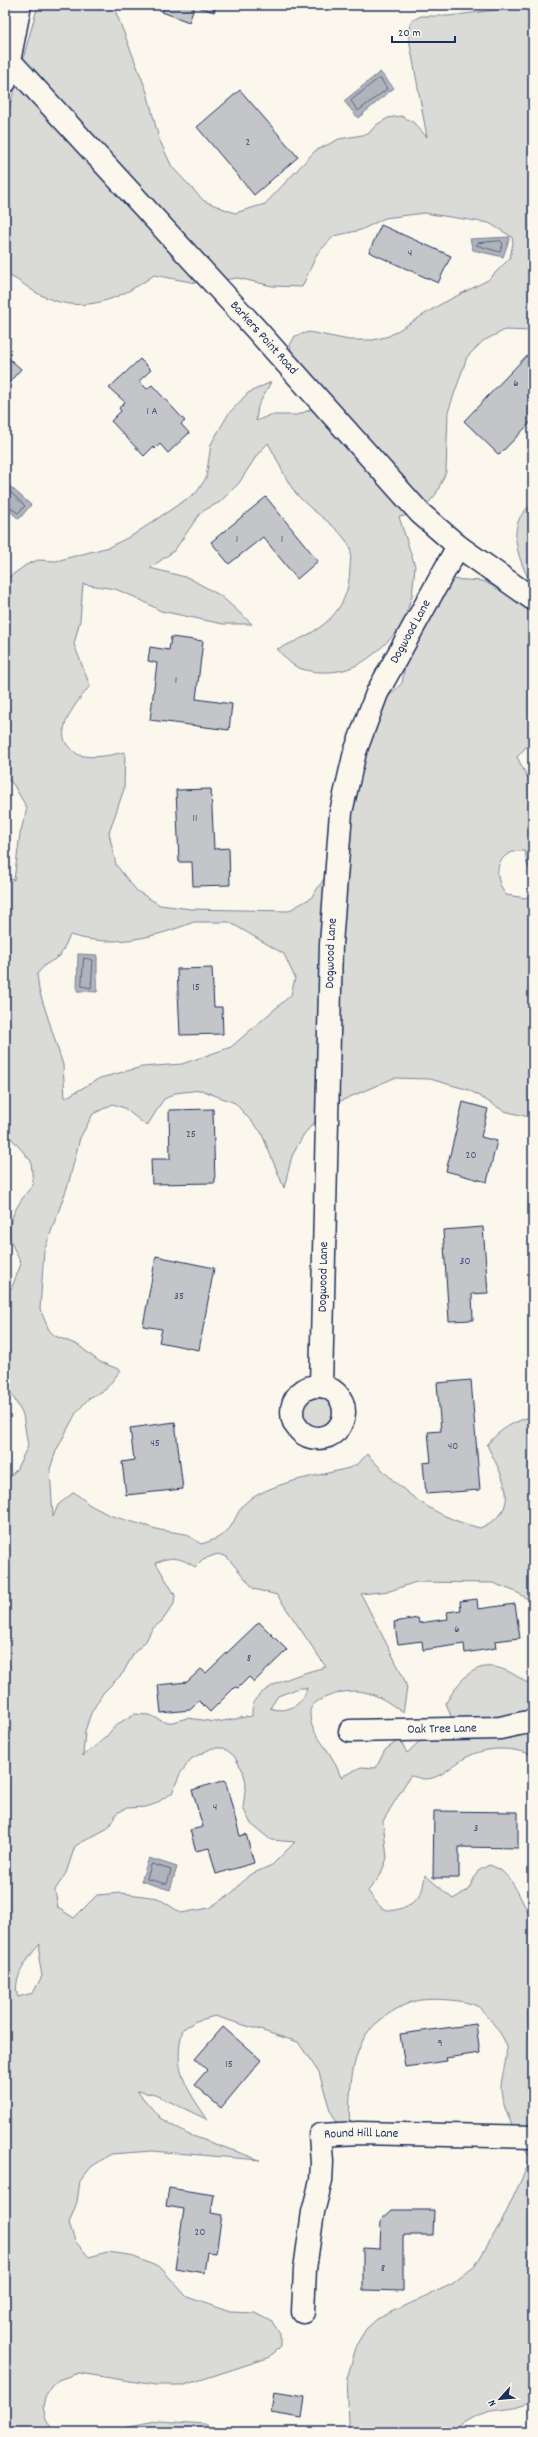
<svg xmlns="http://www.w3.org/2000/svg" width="538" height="2437" viewBox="0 0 538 2437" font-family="Dekko,sans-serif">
  <rect width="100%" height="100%" fill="#fbf7ec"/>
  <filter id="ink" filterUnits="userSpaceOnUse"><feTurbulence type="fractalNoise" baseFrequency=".025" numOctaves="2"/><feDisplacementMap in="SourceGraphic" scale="8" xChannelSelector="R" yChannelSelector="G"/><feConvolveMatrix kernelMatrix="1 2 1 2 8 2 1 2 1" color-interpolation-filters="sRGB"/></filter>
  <g filter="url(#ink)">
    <g fill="#dadad7" stroke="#7a849a" fill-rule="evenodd">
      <path d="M 38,5 L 113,5 L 147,92 L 159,139 L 172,167 L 204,201 L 235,213 L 265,204 L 315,151 L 339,139 L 368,134 L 376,125 L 388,118 L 401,116 L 413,122 L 427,137 L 408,33 L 411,21 L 421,16 L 449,16 L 533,5 L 533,331 L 505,330 L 483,341 L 467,357 L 448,412 L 446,472 L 436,494 L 420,513 L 399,517 L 415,566 L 412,596 L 406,614 L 436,599 L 449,579 L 483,581 L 533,607 L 533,746 L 526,747 L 517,757 L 533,788 L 533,875 L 527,864 L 525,851 C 496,849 491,875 506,895 L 526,898 L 533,892 L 533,1118 L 504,1111 L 469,1090 L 430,1079 L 394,1078 L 329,1106 L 304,1134 L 292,1156 L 284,1188 L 261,1132 L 235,1103 L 201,1090 L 175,1093 L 163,1100 L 147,1126 L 124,1108 L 113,1104 L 93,1114 L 80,1138 L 68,1185 L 44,1251 L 40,1309 L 49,1330 L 55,1336 L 78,1345 L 100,1362 L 121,1370 L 105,1390 L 89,1398 L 76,1413 L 56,1451 L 50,1469 L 53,1517 L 58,1505 L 74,1492 L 90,1505 L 109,1515 L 160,1530 L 186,1534 L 201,1544 C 211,1541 220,1538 228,1530 C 236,1521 238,1507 249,1500 C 279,1480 315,1477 349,1468 L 359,1463 L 367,1454 C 403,1492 429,1515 480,1528 C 524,1509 503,1478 487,1445 C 499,1430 514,1421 533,1416 L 533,1602 L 516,1592 L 493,1583 L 416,1582 L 390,1591 L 361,1594 L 403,1676 L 407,1688 L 403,1713 C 375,1691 355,1684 322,1699 C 315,1702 309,1707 310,1715 C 310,1732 325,1744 332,1758 C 336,1764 338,1771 341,1777 L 361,1767 L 376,1768 L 385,1750 L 400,1739 L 407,1753 L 423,1738 L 452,1719 L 446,1703 C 468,1664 489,1655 527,1683 L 533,1671 L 533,1755 C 510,1747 487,1746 465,1758 C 452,1765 441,1779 425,1779 C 420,1779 415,1776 410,1776 L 383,1821 L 387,1858 L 380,1876 L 368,1891 C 372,1896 377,1904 382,1908 C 393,1915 413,1905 419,1896 C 423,1891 424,1881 425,1875 L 453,1899 L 468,1890 L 478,1871 L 489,1865 C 512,1871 519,1897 530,1916 L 533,1908 L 533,1993 C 523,2012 529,2034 533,2055 L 533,2396 C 522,2413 500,2407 484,2413 C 472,2417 461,2423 453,2432 L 347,2432 L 349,2423 L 347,2378 L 358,2342 L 366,2329 L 377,2319 L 452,2284 L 475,2266 L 503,2219 L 531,2159 C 519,2138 504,2115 501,2091 C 500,2075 511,2055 504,2040 C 501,2033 483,2009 477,2006 C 466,2000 434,1998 421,2000 C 402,2002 370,2024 363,2040 C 347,2072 350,2109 349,2144 L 330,2110 L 319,2073 L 298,2042 L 215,2016 L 196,2021 L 183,2029 C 172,2069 186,2088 208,2120 L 156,2095 L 137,2091 L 160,2118 L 187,2134 L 260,2160 L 152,2151 L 111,2154 L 91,2167 L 80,2181 L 77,2202 L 69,2223 L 75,2241 L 89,2257 L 107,2252 L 129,2255 L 161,2268 L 187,2297 L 230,2312 L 255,2313 L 272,2322 L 280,2333 L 280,2346 L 268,2358 L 185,2385 L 155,2385 L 79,2373 L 58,2380 L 46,2394 L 43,2407 L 46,2420 L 57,2432 L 5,2432 L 5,1683 L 8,1676 L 5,1663 L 5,1482 L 16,1470 L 28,1446 L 23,1415 L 5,1382 L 5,1296 L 12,1287 L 21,1264 C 18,1256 13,1248 11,1241 C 5,1220 21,1199 33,1185 L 31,1161 L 5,1131 L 5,877 L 14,880 L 20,834 L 27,808 L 13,784 L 5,777 L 5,580 L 26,565 L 38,560 L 56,561 L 109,547 L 133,535 L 197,492 L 206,478 L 211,444 L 229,413 L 248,393 L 271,382 L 258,406 L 256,421 L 270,415 L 297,415 L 322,405 L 292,357 L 290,345 L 295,336 L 309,332 L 349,340 L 373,340 L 389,336 L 441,304 L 488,280 L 510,258 L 513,243 L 512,237 L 489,223 L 424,213 L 385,218 L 361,230 L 334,236 L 317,254 L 302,287 L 272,286 L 238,278 L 196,283 L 154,275 C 122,298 85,315 45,297 C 30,291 21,280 5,274 L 5,123 ZM 268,443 C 279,461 285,482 300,498 C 316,515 338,525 350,547 C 352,552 350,562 350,568 C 349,616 317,633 277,649 C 282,654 288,662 295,666 C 302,670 313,672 321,672 C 361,674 380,649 405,623 L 408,647 L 402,683 L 386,699 L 337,796 L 332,867 L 311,898 L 288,911 L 191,909 L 160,905 L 137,891 L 116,865 L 109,833 L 124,789 L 125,752 C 110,755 95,759 79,755 C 76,754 73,750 70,748 C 51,732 79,699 90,686 L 74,644 L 80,620 L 83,584 L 115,589 L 137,598 L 161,611 L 223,624 L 252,624 L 221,596 L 189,578 L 150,568 L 174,551 L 201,512 L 220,502 L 239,483 L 257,455 ZM 194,922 L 229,922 L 284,954 L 295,978 L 291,995 L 231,1047 L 182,1064 L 142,1067 L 100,1078 L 65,1098 L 63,1065 L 39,990 L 37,974 L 45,965 L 60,956 L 70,935 C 113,948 153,938 194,922 ZM 218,1554 L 227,1557 L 254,1589 L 277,1595 L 326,1667 C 306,1672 266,1683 254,1701 C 252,1705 252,1711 252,1716 L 217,1722 L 187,1718 L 173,1722 L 164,1722 L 150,1715 L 134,1714 L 116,1725 L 105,1738 L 83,1756 L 85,1731 L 91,1713 L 103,1693 L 123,1673 L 134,1653 L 146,1641 L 152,1629 L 162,1621 L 174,1604 L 175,1595 L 156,1563 C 172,1555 181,1558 195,1567 L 203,1559 ZM 299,1688 L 307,1688 C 303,1705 287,1714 270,1708 L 278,1696 ZM 212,1748 L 224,1748 L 234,1756 L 243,1771 L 246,1783 L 243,1808 L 251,1824 L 271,1840 L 295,1842 L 272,1865 L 249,1875 L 233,1892 L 209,1908 L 181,1913 L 158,1898 L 121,1893 L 97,1895 L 74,1918 L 58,1908 L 55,1890 L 66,1873 L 75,1846 L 108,1828 L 117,1813 L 127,1808 L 146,1807 L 155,1804 L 172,1793 L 180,1774 L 191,1759 ZM 40,1944 L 39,1959 L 42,1976 L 33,1993 L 18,1997 C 11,1979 29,1956 40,1944 Z"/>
      <path d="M 533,504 L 533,587 C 520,564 502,523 533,504 Z"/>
      <circle cx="318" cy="1412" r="19"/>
      <path d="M 160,2421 L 205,2424 L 220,2432 L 118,2432 L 128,2427 Z"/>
    </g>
    <g fill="#afb3bb" stroke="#747e96">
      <path d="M 380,72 L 394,88 L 358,118 L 344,101 Z"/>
      <path d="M 510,237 L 503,257 L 473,250 L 470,239 Z"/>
      <path d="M 5,482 L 31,505 L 19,519 L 5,507 Z"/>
      <path d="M 78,954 L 97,955 L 97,992 L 77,991 Z"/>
      <path d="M 149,1858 L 177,1867 L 170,1890 L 141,1881 Z"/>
    </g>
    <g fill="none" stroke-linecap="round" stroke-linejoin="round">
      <g stroke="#566483" stroke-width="1">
        <path d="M 378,79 L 381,79 L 387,89 L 358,111 L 351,101 Z"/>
        <path d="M 501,241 L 503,244 L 500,252 L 476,245 L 478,243 Z"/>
        <path d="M 5,487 L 25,506 L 18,513 L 5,504"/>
        <path d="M 84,958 L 93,960 L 91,988 L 82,986 Z"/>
        <path d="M 152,1864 L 171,1870 L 167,1884 L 147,1879 Z"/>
      </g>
    </g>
    <g fill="#c3c5c9" stroke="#1b2f5e">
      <path d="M 165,5 L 217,5 L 214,12 L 195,6 L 189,22 L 162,12 Z"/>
      <path d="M 240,90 L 298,157 L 254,195 L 197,127 Z"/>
      <path d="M 381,225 L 451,256 L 438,283 L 369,252 Z"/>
      <path d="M 533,349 L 533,420 L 499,455 L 464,421 Z"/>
      <path d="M 5,355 L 21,369 L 5,387 Z"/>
      <path d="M 140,359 L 151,370 L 139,381 L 147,389 L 152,385 L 185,421 L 181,424 L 189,433 L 168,453 L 160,444 L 155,449 L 153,447 L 144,456 L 111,421 L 121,411 L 119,408 L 125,402 L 109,388 Z"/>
      <path d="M 266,497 L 318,561 L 297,579 L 263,537 L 229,564 L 211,542 Z"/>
      <path d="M 171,637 L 203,641 L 196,699 L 232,704 L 229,730 L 150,720 L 157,663 L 148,661 L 150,647 L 169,650 Z"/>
      <path d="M 211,789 L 214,849 L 229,848 L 230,885 L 193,886 L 192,862 L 179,862 L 176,790 Z"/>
      <path d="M 212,968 L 214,1007 L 222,1007 L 223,1034 L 180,1035 L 177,969 Z"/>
      <path d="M 463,1102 L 488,1109 L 481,1137 L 497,1141 L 487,1182 L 446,1171 Z"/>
      <path d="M 213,1109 L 215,1183 L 152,1184 L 151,1159 L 170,1159 L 169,1110 Z"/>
      <path d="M 483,1227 L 488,1293 L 472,1294 L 473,1320 L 449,1321 L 443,1230 Z"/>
      <path d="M 156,1256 L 214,1268 L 199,1350 L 159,1342 L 162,1329 L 143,1326 Z"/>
      <path d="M 471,1380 L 480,1490 L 426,1494 L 423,1463 L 431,1462 L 428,1432 L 441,1431 L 437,1383 Z"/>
      <path d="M 175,1422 L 183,1489 L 126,1495 L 122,1462 L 134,1460 L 130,1428 Z"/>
      <path d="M 477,1599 L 478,1609 L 515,1604 L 520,1638 L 495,1641 L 496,1648 L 465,1653 L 464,1644 L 423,1650 L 422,1641 L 398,1644 L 394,1622 L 418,1618 L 419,1623 L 448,1619 L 447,1612 L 461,1610 L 460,1601 Z"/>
      <path d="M 259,1622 L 287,1650 L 254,1682 L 249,1677 L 238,1688 L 235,1687 L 210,1712 L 199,1701 L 190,1710 L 161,1713 L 158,1685 L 187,1682 L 201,1669 L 206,1673 Z"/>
      <path d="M 225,1780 L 240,1836 L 246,1834 L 254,1863 L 216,1874 L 209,1848 L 196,1851 L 190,1830 L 203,1827 L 192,1790 Z"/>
      <path d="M 434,1811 L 518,1812 L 518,1848 L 459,1847 L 459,1878 L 433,1878 Z"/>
      <path d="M 476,2024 L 480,2053 L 446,2058 L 447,2061 L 405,2067 L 400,2034 Z"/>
      <path d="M 223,2027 L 261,2060 L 221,2108 L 194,2085 L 207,2070 L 195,2059 Z"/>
      <path d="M 169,2188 L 214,2195 L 211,2213 L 222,2215 L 216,2253 L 207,2252 L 204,2273 L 175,2268 L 184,2209 L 166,2206 Z"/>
      <path d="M 392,2210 L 434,2210 L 433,2235 L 403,2235 L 403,2291 L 363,2290 L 363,2248 L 380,2249 L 381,2220 Z"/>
      <path d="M 274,2392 L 305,2397 L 302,2418 L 271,2413 Z"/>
    </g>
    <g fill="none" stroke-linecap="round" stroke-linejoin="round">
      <g stroke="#1b2f5e" stroke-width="25">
        <g id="minor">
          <path id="s1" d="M 321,1386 L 331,944 L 341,812 L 355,752 L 377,693 L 458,546"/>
          <circle cx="318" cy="1412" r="26"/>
          <path id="s2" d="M 350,1731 L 500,1728 L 533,1721"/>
          <path id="s3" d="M 303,2312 L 305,2269 L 313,2212 L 321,2181 L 322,2162 L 320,2135 L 358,2133 L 533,2137"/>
        </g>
      </g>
      <g stroke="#1b2f5e" stroke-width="25">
        <g id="tertiary">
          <path id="s4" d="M 9,60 L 254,327 L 420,513 L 458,546 L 533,599"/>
        </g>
      </g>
      <g stroke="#1b2f5e" stroke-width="25">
        <path id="secondary" d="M 5,82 L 20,5"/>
      </g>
      <use href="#minor" stroke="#fbf7ec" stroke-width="22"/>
      <use href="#tertiary" stroke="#fbf7ec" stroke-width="22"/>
      <use href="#secondary" stroke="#fbf7ec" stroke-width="22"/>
    </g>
  </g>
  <g text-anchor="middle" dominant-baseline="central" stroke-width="4" stroke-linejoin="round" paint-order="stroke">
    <g font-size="11" fill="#455479">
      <text x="248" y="143">2</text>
      <text x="410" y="254">4</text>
      <text x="516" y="384">6</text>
      <text x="152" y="412">1 A</text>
      <text x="237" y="540">1</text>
      <text x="282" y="540">1</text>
      <text x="176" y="681">1</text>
      <text x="195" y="819">11</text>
      <text x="196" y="988">15</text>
      <text x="191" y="1135">25</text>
      <text x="471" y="1156">20</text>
      <text x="465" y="1262">30</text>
      <text x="179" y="1297">35</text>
      <text x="155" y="1444">45</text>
      <text x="453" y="1447">40</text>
      <text x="457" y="1630">6</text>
      <text x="249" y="1659">8</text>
      <text x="215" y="1808">4</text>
      <text x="476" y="1829">3</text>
      <text x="440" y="2044">9</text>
      <text x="229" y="2065">15</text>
      <text x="200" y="2233">20</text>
      <text x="383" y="2269">8</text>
    </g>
    <g font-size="13" fill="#1b2f5e" stroke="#fbf7ec">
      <text stroke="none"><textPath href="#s4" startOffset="377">Barkers Point Road</textPath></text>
      <text stroke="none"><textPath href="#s1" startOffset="769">Dogwood Lane</textPath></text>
      <text stroke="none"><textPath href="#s1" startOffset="433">Dogwood Lane</textPath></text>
      <text stroke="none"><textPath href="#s1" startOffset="109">Dogwood Lane</textPath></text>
      <text stroke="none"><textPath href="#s2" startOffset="92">Oak Tree Lane</textPath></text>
      <text stroke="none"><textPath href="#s3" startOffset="220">Round Hill Lane</textPath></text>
    </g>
  </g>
  <rect width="538" height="2437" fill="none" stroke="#fbf7ec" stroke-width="20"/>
  <rect x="10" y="10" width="518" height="2417" fill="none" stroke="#1b2f5e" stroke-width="1.5" filter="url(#ink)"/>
  <g transform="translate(500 2399) rotate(243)" stroke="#fbf7ec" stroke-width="3" paint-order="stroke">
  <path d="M0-3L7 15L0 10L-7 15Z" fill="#1b2f5e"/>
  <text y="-6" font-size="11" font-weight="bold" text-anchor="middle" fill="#1b2f5e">N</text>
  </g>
  <path d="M392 36v6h63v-6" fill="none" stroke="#1b2f5e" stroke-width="2"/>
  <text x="398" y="36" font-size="12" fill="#1b2f5e" stroke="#fbf7ec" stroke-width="3" paint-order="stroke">20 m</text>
</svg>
